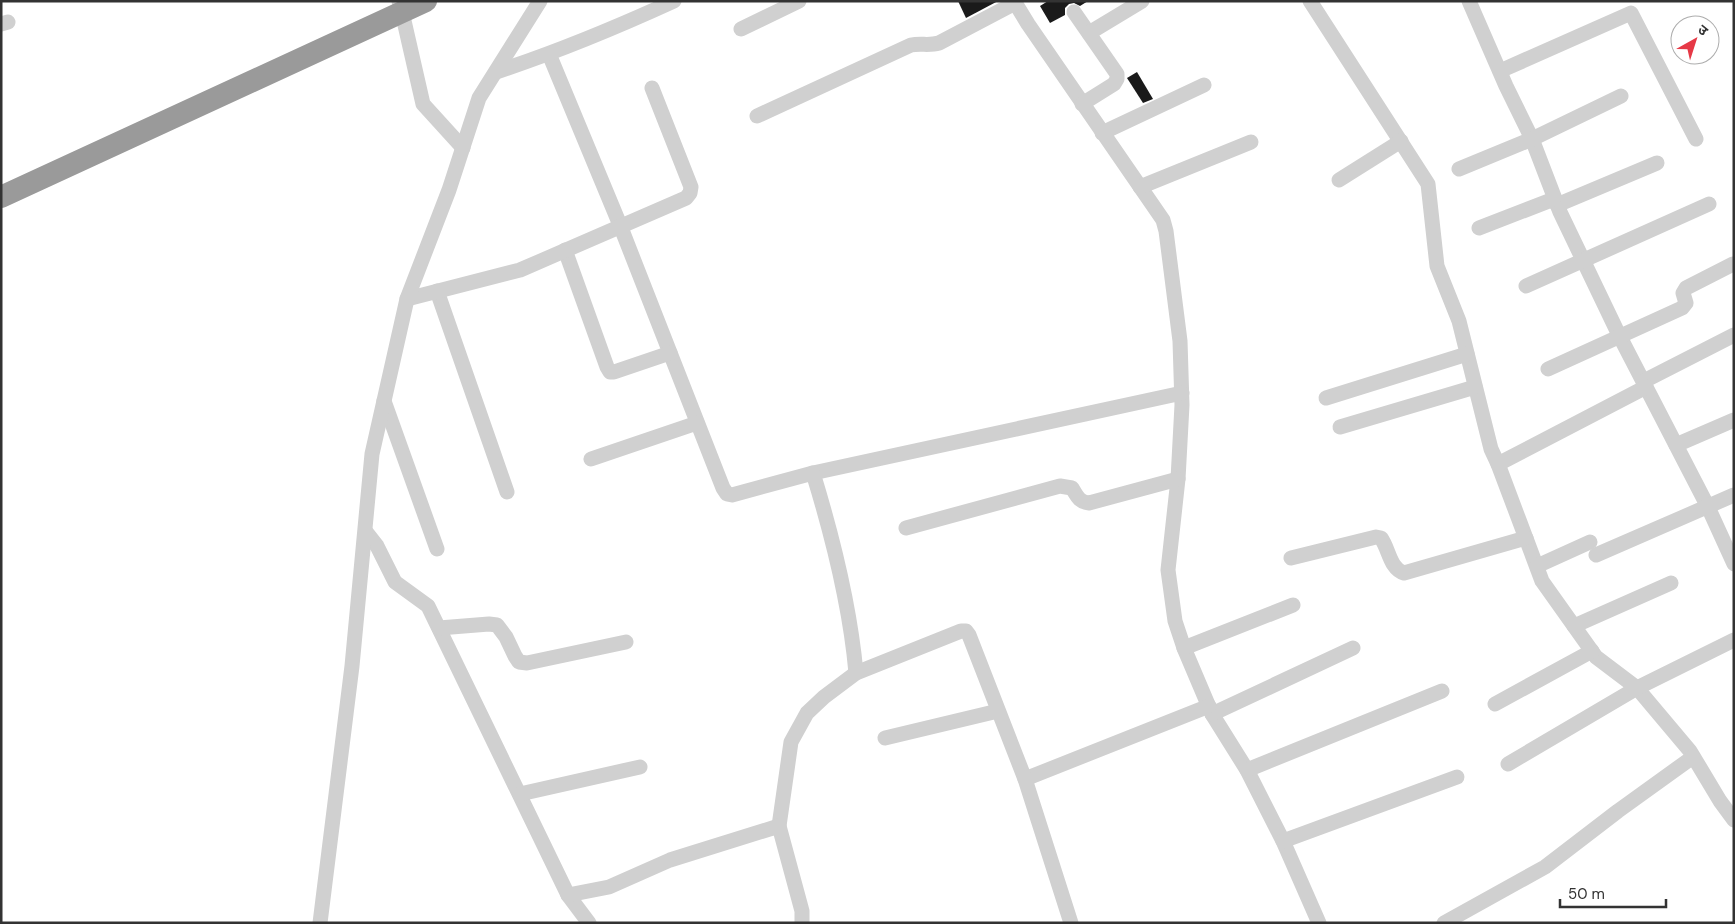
<svg xmlns="http://www.w3.org/2000/svg" width="1735" height="924" viewBox="0 0 1735 924" font-family="'DM Sans','Noto Sans Devanagari',sans-serif">
  <rect width="100%" height="100%" fill="#fff"/>
  <g fill="#1a1a1a">
    <path d="M 958,1 L 998,1 L 966,18 Z"/>
    <path d="M 1048,1 L 1088,1 L 1080,6 L 1074,3 L 1069,4 L 1065,8 L 1065,15 L 1050,23 L 1040,6 Z"/>
    <path d="M 1137,72 L 1153,99 L 1143,103 L 1127,78 Z"/>
  </g>
  <g fill="none" stroke-linecap="round" stroke-linejoin="round">
    <g stroke="#d0d0d0" stroke-width="15">
      <path d="M 399,1 L 402,12 L 423,104 L 463,148"/>
      <path d="M 1014,1 L 1028,24 L 1163,220 L 1166,231 L 1180,341 L 1182,405 L 1178,479 L 1168,570 L 1175,621 L 1184,648 L 1212,714 L 1247,770 L 1283,841 L 1319,923"/>
      <path d="M 1310,1 L 1428,184 L 1437,266 L 1459,321 L 1491,449 L 1498,464 L 1542,581 L 1596,657 L 1637,688 L 1690,751 L 1720,801 L 1734,820"/>
      <path d="M 1469,1 L 1506,86 L 1532,139 L 1560,212 L 1618,333 L 1708,507 L 1734,564"/>
      <path d="M 1074,12 L 1117,74 L 1117,79 L 1114,84 L 1082,104"/>
      <path d="M 1,24 L 8,22"/>
      <path d="M 741,29 L 799,1"/>
      <path d="M 1089,33 L 1142,1"/>
      <path d="M 549,54 L 620,225 L 723,488 L 727,494 L 732,495 L 813,473 L 1182,393"/>
      <path d="M 1500,71 L 1631,13 L 1696,139"/>
      <path d="M 496,72 C 557,52 615,28 674,1"/>
      <path d="M 757,116 L 911,45 C 921,43 929,46 939,43 L 1015,3"/>
      <path d="M 1102,133 L 1204,85"/>
      <path d="M 1459,169 L 1532,139 L 1621,96"/>
      <path d="M 1339,180 L 1401,141"/>
      <path d="M 1140,187 L 1251,142"/>
      <path d="M 1557,205 L 1657,163"/>
      <path d="M 1479,228 L 1554,199"/>
      <path d="M 565,250 L 607,367 L 610,372 L 614,372 L 670,353"/>
      <path d="M 1526,286 L 1709,204"/>
      <path d="M 437,291 L 507,492"/>
      <path d="M 407,299 L 520,270 L 686,198 L 690,193 L 691,187 L 652,88"/>
      <path d="M 1548,369 L 1682,308 L 1686,303 L 1683,293 L 1686,288 L 1733,264"/>
      <path d="M 1644,381 L 1734,335"/>
      <path d="M 1326,398 L 1467,354"/>
      <path d="M 384,401 L 437,549"/>
      <path d="M 1340,427 L 1475,387"/>
      <path d="M 1676,445 L 1734,420"/>
      <path d="M 591,459 L 697,423"/>
      <path d="M 1498,464 L 1646,387"/>
      <path d="M 813,473 C 833,538 850,605 856,673"/>
      <path d="M 906,528 L 1060,486 L 1072,488 C 1077,496 1079,502 1089,503 L 1178,479"/>
      <path d="M 366,532 L 377,546 L 395,582 L 428,606 L 568,895 L 589,923"/>
      <path d="M 1596,555 L 1734,495"/>
      <path d="M 1291,558 L 1376,537 L 1381,538 C 1389,549 1390,569 1404,573 L 1526,538"/>
      <path d="M 1537,566 L 1590,542"/>
      <path d="M 1574,626 L 1671,583"/>
      <path d="M 439,628 L 489,624 L 497,625 L 506,637 L 515,656 L 519,662 L 527,663 L 626,642"/>
      <path d="M 1184,648 L 1293,605"/>
      <path d="M 1495,704 L 1592,651"/>
      <path d="M 1212,714 L 1353,648"/>
      <path d="M 885,738 L 998,711"/>
      <path d="M 1508,764 L 1637,688 L 1734,640"/>
      <path d="M 1247,770 L 1442,691"/>
      <path d="M 1025,779 L 1209,706"/>
      <path d="M 520,794 L 640,767"/>
      <path d="M 779,826 L 791,742 L 807,713 L 824,697 L 856,673 L 961,631 L 966,631 L 969,635 L 1025,779 L 1071,923"/>
      <path d="M 1283,841 L 1457,777"/>
      <path d="M 568,895 L 609,887 L 670,860 L 779,826 L 802,911 L 802,923"/>
      <path d="M 320,923 L 352,666 L 372,454 L 407,299 L 449,190 L 479,98 L 540,1"/>
      <path d="M 1444,923 L 1545,867 L 1618,811 L 1693,757"/>
    </g>
    <path stroke="#9a9a9a" stroke-width="22" d="M 1,197 L 426,1"/>
  </g>
  <rect width="1735" height="924" fill="none" stroke="#333333" stroke-width="5"/>
  <g transform="translate(1695 40) rotate(39)"><circle r="24" fill="#ffffff" stroke="#adadad"/>
  <path d="M0-4L9 19L0 12L-9 19Z" fill="#e63946"/>
  <text y="-8" font-size="14" font-weight="bold" text-anchor="middle" fill="#333333">उ</text>
  </g>
  <path d="M1560 899v8h106v-8" fill="none" stroke="#333333" stroke-width="2.5"/>
  <text x="1568" y="899" font-size="15" fill="#333333" stroke="#ffffff" stroke-width="4" paint-order="stroke">50 m</text>
</svg>
